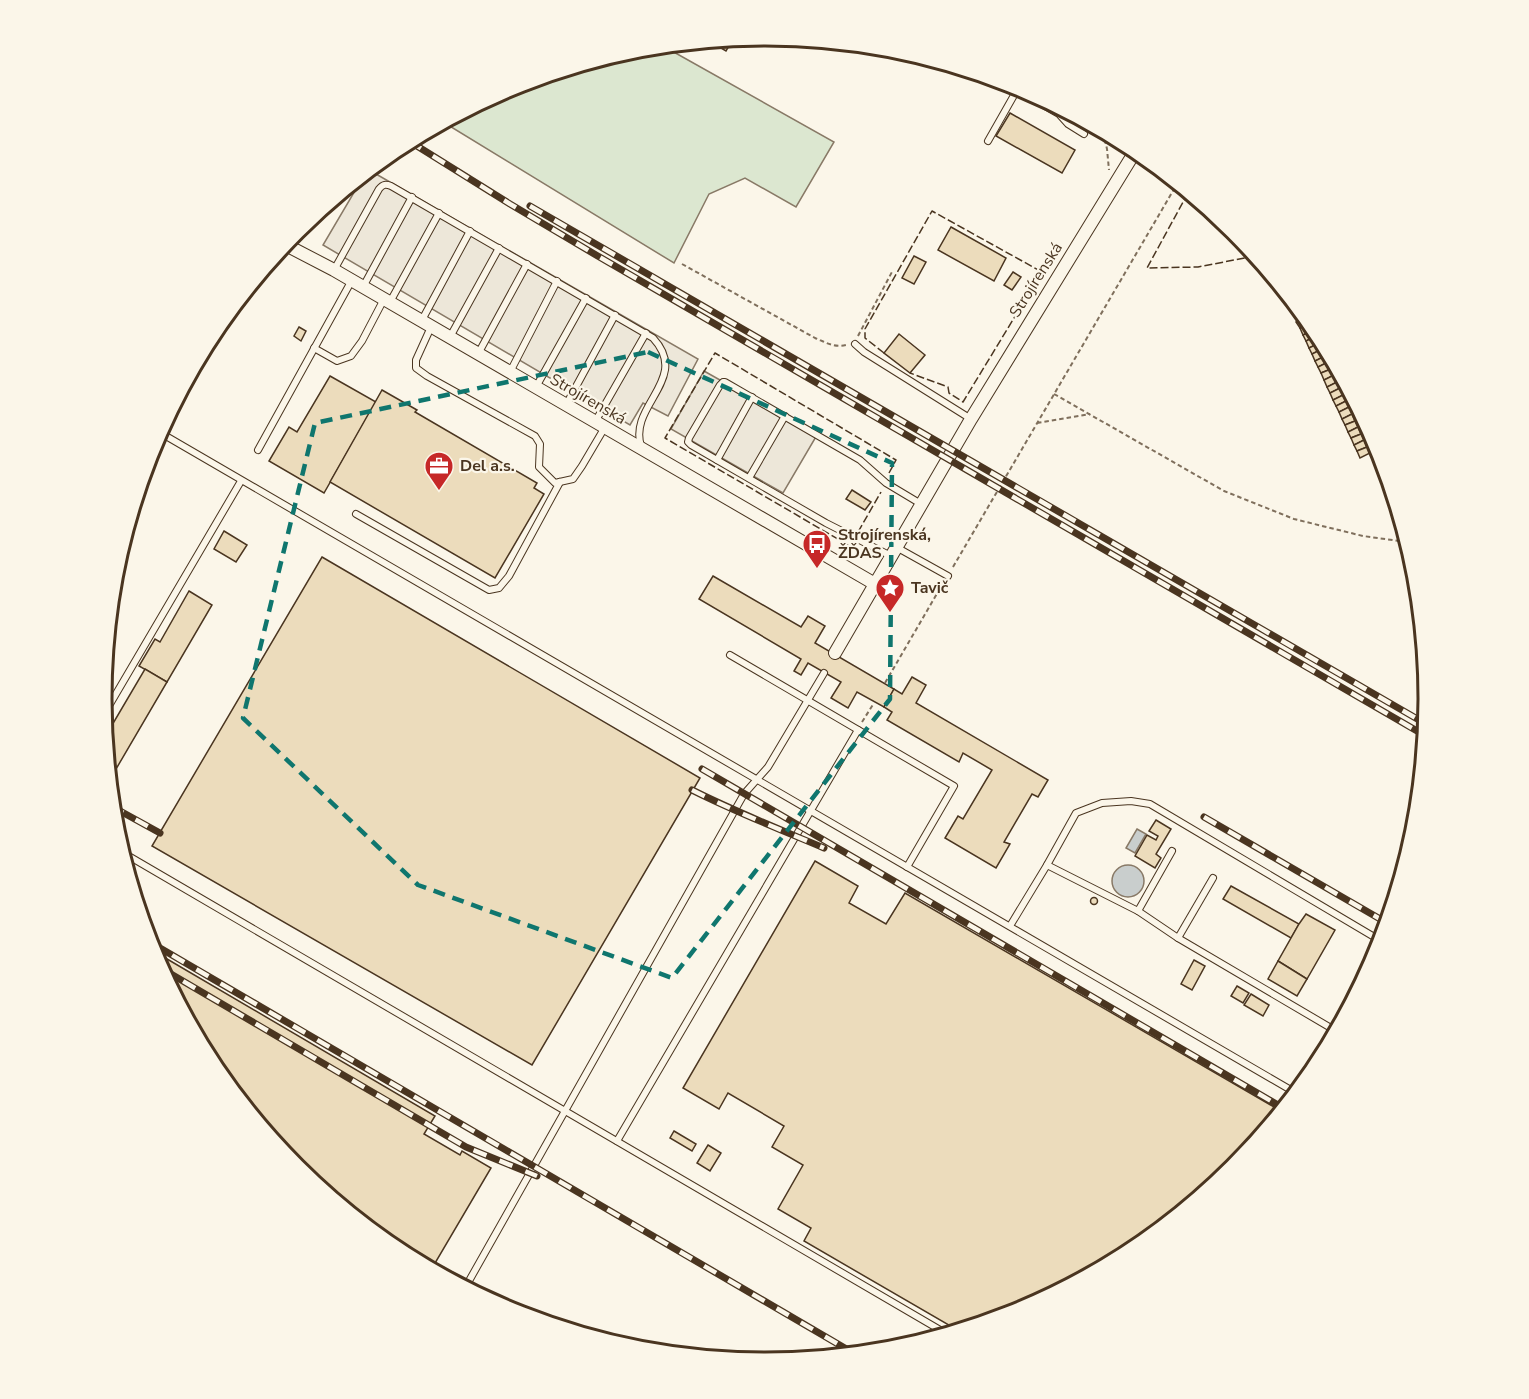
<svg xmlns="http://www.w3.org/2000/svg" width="1529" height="1399" viewBox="0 0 1529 1399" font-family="'Nunito Sans',sans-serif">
<rect width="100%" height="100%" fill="#fbf6e9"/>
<polygon fill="#dce7d0" stroke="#887966" stroke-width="1.5" points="663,46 834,142 796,207 745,178 709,194 674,263 443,122 511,86 635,49"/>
<g fill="#ede7d9" stroke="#887966" stroke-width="1.5">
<polygon points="369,170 698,359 668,416 643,403 630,425 323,245 366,172"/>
<polygon points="704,371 817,435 783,493 671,429"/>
</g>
<g fill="#c9cecd" stroke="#887966" stroke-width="1.5">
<polygon points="1137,829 1146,834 1135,853 1126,848"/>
<circle cx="1128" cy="881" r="16"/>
</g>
<g fill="#ecdcbc" stroke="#4a3520" stroke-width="1.5">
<polygon points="733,39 726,51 709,41"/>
<polygon points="1010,113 1075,150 1062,173 996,136"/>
<polygon points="951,227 1006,258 994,281 938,250"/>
<polygon points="914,256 926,262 914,284 902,278"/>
<polygon points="1013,272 1021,277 1012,290 1004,285"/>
<polygon points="1305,317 1310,323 1300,328 1296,322"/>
<polygon points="1310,323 1313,330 1303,335 1300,328"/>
<polygon points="299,327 306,331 301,341 294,336"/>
<polygon points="1313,330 1316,336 1306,341 1303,335"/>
<polygon points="899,334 925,355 910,373 884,353"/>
<polygon points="1316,336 1319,343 1309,348 1306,341"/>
<polygon points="1319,343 1322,349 1312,354 1309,348"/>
<polygon points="1322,349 1325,356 1315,361 1312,354"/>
<polygon points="1325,356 1328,362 1318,367 1315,361"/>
<polygon points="1328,362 1331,369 1321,373 1318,367"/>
<polygon points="1331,369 1334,375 1324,380 1321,373"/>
<polygon points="1334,375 1337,382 1327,387 1324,380"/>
<polygon points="330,376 376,402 324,493 269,461 289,427 297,432"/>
<polygon points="1337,382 1340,388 1330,393 1327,387"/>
<polygon points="1340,388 1343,395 1333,400 1330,393"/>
<polygon points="382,390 417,410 415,412 537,483 534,488 544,494 495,578 330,482"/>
<polygon points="1343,395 1346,401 1336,406 1333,400"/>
<polygon points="1346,401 1349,407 1339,412 1336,406"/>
<polygon points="1349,407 1352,414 1342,419 1339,412"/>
<polygon points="1352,414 1355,421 1345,425 1342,419"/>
<polygon points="1355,421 1358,427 1348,432 1345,425"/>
<polygon points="1358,427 1361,434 1351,438 1348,432"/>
<polygon points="1361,434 1364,440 1354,445 1351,438"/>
<polygon points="1364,440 1367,447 1357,451 1354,445"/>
<polygon points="1367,447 1370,453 1360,458 1357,451"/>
<polygon points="852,490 871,502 865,510 846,499"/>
<polygon points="224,531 247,545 236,562 214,549"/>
<polygon points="322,557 700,778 532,1065 152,846"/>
<polygon points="713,576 801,627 808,616 825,626 815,643 894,689 884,707 857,692 848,708 831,698 841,682 808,663 801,675 794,671 801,659 699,599"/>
<polygon points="189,591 212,605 167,682 139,666 155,639 160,642"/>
<polygon points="145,669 167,682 109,781 105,737"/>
<polygon points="912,677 926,685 916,703 1048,780 1038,797 1032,794 1004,842 1010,844 996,868 945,838 958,816 963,819 992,770 963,753 959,762 887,720 892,712 884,707 894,689 902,694"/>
<polygon points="1156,820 1171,829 1156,854 1161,858 1155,868 1135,856 1147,835 1156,840 1158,836 1149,831"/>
<polygon points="815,861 858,886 849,903 886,924 905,893 1281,1111 1233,1169 1133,1251 1018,1313 959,1331 804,1241 811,1228 778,1209 803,1165 772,1147 784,1126 728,1093 719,1109 683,1088"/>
<polygon points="1231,886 1299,924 1291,938 1223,899"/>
<circle cx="1094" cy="901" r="3.5"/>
<polygon points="1306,914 1335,930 1307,979 1278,961 1299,924"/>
<polygon points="150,949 435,1116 424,1134 460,1155 462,1151 491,1168 431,1270 396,1251 295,1168 213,1068"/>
<polygon points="1194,960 1205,966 1192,990 1181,984"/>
<polygon points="1278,961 1307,979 1297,996 1268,979"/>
<polygon points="1237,986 1249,993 1243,1003 1231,996"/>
<polygon points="1251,994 1269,1005 1263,1016 1244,1005"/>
<polygon points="674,1131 696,1144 692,1151 670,1138"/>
<polygon points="708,1145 721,1153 710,1171 697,1163"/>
</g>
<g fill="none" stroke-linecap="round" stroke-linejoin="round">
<g stroke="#4a3520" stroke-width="8">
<g id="service">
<polyline points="988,141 1017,90 1059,114 1068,124 1084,134"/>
<path d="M334 270 379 189C383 184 386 184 391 186L653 338C691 379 628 405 641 446"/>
<polyline points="363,287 412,197"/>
<polyline points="390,302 439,213"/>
<polyline points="422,320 470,231"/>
<polyline points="431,327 416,360 416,368 427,376 535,436 540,444 539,467 555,483 573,479 582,466 605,427"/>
<polyline points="450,337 499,248"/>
<polyline points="855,344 864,352 971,419"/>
<polyline points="314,348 337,361 351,356 362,341 384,299"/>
<polyline points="478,354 527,264"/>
<polyline points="510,372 557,281"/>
<polyline points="536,387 586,298"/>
<polyline points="566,405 615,315"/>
<polyline points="1356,405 1378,455"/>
<polyline points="595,422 646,333"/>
<polyline points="159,432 1296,1093"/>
<polyline points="258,450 352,280"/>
<polyline points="717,460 752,397"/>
<polyline points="749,478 785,416"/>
<polyline points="356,514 489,590 499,588 509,576 560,482"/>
<polyline points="896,547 948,576"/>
<polyline points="891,556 826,523 691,445 688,442 689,438 720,385 723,382 725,382 860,460 886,483 921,504"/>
<polyline points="730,655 954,786 907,867"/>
<polyline points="103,716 241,481"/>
<polyline points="120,851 947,1334"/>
<polyline points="1047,865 1138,911 1178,938 1336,1031"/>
<polyline points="1138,911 1172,851"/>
<polyline points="1010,926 1047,865 1076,813 1102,803 1131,801 1150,804 1381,941"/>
<polyline points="1178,938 1213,878"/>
<polyline points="617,1141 858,730"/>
<polyline points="465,1288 744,794 768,767 824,673"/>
</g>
</g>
<g stroke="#4a3520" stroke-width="14">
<g id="minor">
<polyline points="284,244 334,270 875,584"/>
<polyline points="835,653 971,419 1136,150"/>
</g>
</g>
<g stroke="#7f6f5c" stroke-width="2" stroke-dasharray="4.5 3" stroke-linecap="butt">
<polyline points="1103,132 1107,149 1109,170"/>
<polyline points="1174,181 1174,190"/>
<path d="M682 264 815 338C825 342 834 348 846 345"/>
<polyline points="858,336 893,270"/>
<polyline points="1054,394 1224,491 1294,519 1363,536 1407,542"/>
<polyline points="1037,423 1090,414"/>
<polyline points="953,567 1177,184"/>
<polyline points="885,683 942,585"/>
<polyline points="862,722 874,703"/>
</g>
<use href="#service" stroke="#fbf6e9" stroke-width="6"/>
<use href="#minor" stroke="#fbf6e9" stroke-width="12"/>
<g stroke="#4a3520" stroke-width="7">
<g id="rail">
<polyline points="409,141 510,204 596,255 1424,735"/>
<polyline points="530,206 1426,724"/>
<polyline points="702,769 1283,1108"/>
<path d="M692 790C736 812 779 829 824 848"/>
<polyline points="111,806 160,833"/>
<polyline points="1204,817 1387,923"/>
<polyline points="148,941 855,1354"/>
<polyline points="159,967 466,1147 537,1176"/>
</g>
</g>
<use href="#rail" stroke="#fbf6e9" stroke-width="4.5" stroke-dasharray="14" stroke-linecap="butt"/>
<g stroke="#4a3520" stroke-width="1.5" stroke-dasharray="8 3" stroke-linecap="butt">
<polyline points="1188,193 1147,268 1198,267 1255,256"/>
<polyline points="884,353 865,338 865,329 932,211 1042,272 963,402 949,393 948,387 910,373"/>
<polyline points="858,532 881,492"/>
<polyline points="848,545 665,438 715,353 896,460 889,473"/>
</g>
</g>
<path fill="none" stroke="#0f766e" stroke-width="4.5" stroke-dasharray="12 8" stroke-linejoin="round" d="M648 352 892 463 890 699 672 978 418 885 243 718 315 423Z"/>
<defs>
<g id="office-pin" transform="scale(1.5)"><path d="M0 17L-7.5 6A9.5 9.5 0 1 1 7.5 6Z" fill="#c62828" stroke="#fbf6e9"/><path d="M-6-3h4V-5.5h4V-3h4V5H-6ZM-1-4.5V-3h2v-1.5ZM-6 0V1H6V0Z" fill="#fff"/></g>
<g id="bus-pin" transform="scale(1.5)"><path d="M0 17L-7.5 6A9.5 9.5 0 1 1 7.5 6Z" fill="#c62828" stroke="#fbf6e9"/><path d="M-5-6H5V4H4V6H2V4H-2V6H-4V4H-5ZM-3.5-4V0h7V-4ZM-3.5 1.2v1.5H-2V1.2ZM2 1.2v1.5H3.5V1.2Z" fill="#fff"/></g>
<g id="sight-pin" transform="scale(1.5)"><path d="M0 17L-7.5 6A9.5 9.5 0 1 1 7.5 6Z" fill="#c62828" stroke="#fbf6e9"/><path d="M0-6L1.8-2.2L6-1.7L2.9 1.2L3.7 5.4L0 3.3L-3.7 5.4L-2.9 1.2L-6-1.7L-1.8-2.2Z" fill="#fff"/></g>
</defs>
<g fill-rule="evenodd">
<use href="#office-pin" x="439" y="466"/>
<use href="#bus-pin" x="817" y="544"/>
<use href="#sight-pin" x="890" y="588"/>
</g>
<g text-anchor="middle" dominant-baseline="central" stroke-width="4.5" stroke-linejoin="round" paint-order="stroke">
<g font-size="16" fill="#4a3520" stroke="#fbf6e9">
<text transform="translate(1036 280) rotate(-58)">Strojírenská</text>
<text transform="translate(588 399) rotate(30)">Strojírenská</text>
</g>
<g font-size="16" font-weight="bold" fill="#4a3520" stroke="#fbf6e9" text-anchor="start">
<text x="460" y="466">Del a.s.</text>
<text x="838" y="535">Strojírenská,<tspan x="838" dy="18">ŽĎAS</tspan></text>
<text x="911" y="588">Tavič</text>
</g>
</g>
<path d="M0 0H1529V1399H0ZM112 699a653 653 0 1 1 1306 0a653 653 0 1 1-1306 0Z" fill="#fbf6e9" fill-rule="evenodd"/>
<path fill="none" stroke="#4a3520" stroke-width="3" d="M112 699a653 653 0 1 1 1306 0a653 653 0 1 1-1306 0Z"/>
</svg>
